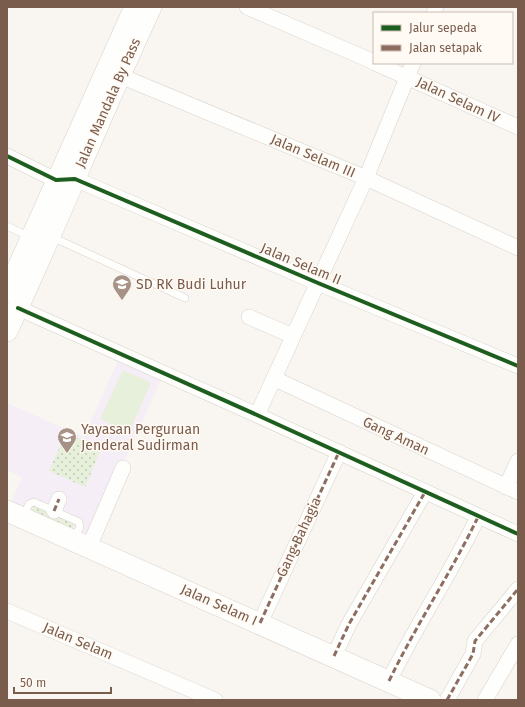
<svg xmlns="http://www.w3.org/2000/svg" width="525" height="707" viewBox="0 0 525 707" font-family="'Fira Sans',sans-serif">
<defs>
<pattern id="park-dots" width="8" height="8" patternUnits="userSpaceOnUse"><rect width="8" height="8" fill="#e7f0db"/><path d="M2 2h.1M6 6h.1" fill="none" stroke="#c0c6b4" stroke-width="1.8" stroke-linecap="round"/></pattern>
</defs>
<rect width="100%" height="100%" fill="#f9f5f0"/>
<polygon fill="#f6eef6" points="119,358 162,377 89,540 10,505 22,477 7,470 7,403 84,437"/>
<g fill="url(#park-dots)">
<polygon points="66,433 101,449 85,487 49,471"/>
<polygon points="34,504 75,523 71,532 30,514"/>
</g>
<polygon fill="#e7f0db" points="123,370 151,383 129,432 100,419"/>
<g fill="none" stroke-linecap="round" stroke-linejoin="round">
<g stroke="#d7d1cb" stroke-width="8">
<g id="lane">
<polyline points="7,226 30,237"/>
<polyline points="52,237 185,298"/>
<polyline points="23,516 29,504 34,502 79,522 80,527 73,540"/>
</g>
</g>
<g stroke="#d7d1cb" stroke-width="16">
<g id="street">
<polyline points="247,7 374,62"/>
<polyline points="434,13 436,7"/>
<polyline points="375,63 518,127"/>
<polyline points="111,72 366,178 518,248"/>
<polyline points="7,156 56,180 75,179 318,283 518,366"/>
<polyline points="18,308 257,415 518,534"/>
<polyline points="249,317 293,336"/>
<polyline points="275,379 518,492"/>
<polyline points="257,415 366,178 413,63"/>
<polyline points="506,487 518,461"/>
<polyline points="54,511 59,499"/>
<polyline points="89,547 123,468"/>
<polyline points="7,611 215,700"/>
<polyline points="260,623 339,452"/>
<polyline points="334,656 349,624 425,492"/>
<path d="M389 681C416 625 451 573 478 517"/>
<polyline points="447,700 473,654 475,641 518,589"/>
<polyline points="485,700 518,644"/>
</g>
</g>
<g stroke="#d9d2cb" stroke-width="22">
<g id="secondary">
<polyline points="7,292 135,7"/>
<path d="M7 331C57 224 101 114 151 7"/>
<polyline points="7,511 430,700"/>
</g>
</g>
<use href="#lane" stroke="#fefefd" stroke-width="7"/>
<use href="#street" stroke="#fefefd" stroke-width="15"/>
<use href="#secondary" stroke="#fefefd" stroke-width="21"/>
<g stroke="#8d6e63" stroke-width="3" stroke-dasharray="6 3" stroke-linecap="butt">
<polyline points="54,511 59,499"/>
<polyline points="260,623 339,452"/>
<polyline points="334,656 349,624 425,492"/>
<path d="M389 681C416 625 451 573 478 517"/>
<polyline points="447,700 473,654 475,641 518,589"/>
</g>
<g stroke="#fffaf3" stroke-width="6">
<g id="cycleway">
<polyline points="7,156 56,180 75,179 318,283 518,366"/>
<polyline points="18,308 257,415 518,534"/>
</g>
</g>
<use href="#cycleway" stroke="#1b5e20" stroke-width="4"/>
</g>
<defs>
<g id="school-pin" transform="scale(1)"><path d="M0 17L-7.5 6A9.5 9.5 0 1 1 7.5 6Z" fill="#a69286" stroke="#fffaf3"/><path d="M0-5L7-2L0 1L-7-2ZM-4 1L0 2.5L4 1V4Q0 6-4 4Z" fill="#fff"/></g>
</defs>
<g fill-rule="evenodd">
<use href="#school-pin" x="122" y="284"/>
<use href="#school-pin" x="67" y="437"/>
</g>
<g text-anchor="middle" dominant-baseline="central" stroke-width="3" stroke-linejoin="round" paint-order="stroke">
<g font-size="14" fill="#7a5c4d" stroke="#fffaf3">
<text transform="translate(458 100) rotate(25)">Jalan Selam IV</text>
<text transform="translate(108 103) rotate(-66)">Jalan Mandala By Pass</text>
<text transform="translate(313 156) rotate(23)">Jalan Selam III</text>
<text transform="translate(301 264) rotate(23)">Jalan Selam II</text>
<text transform="translate(396 436) rotate(25)">Gang Aman</text>
<text transform="translate(299 537) rotate(-65)">Gang Bahagia</text>
<text transform="translate(219 605) rotate(24)">Jalan Selam I</text>
<text transform="translate(78 641) rotate(23)">Jalan Selam</text>
</g>
<g font-size="14" fill="#7a5c4d" stroke="#fffaf3" text-anchor="start">
<text x="136" y="284">SD RK Budi Luhur</text>
<text x="81" y="429">Yayasan Perguruan<tspan x="81" dy="16">Jenderal Sudirman</tspan></text>
</g>
</g>
<rect width="525" height="707" fill="none" stroke="#7a5c4d" stroke-width="16"/>
<rect x="373" y="12" width="140" height="52" fill="#fffaf3" stroke="#cabbb1"/>
<rect x="381" y="25" width="20" height="6" fill="#1b5e20" stroke="#cabbb1"/>
<text x="409" y="32" font-size="12" fill="#7a5c4d">Jalur sepeda</text>
<rect x="381" y="45" width="20" height="6" fill="#8d6e63" stroke="#cabbb1"/>
<text x="409" y="52" font-size="12" fill="#7a5c4d">Jalan setapak</text>
<path d="M14 687v6h97v-6" fill="none" stroke="#7a5c4d" stroke-width="2"/>
<text x="20" y="687" font-size="12" fill="#7a5c4d" stroke="#fffaf3" stroke-width="3" paint-order="stroke">50 m</text>
</svg>
